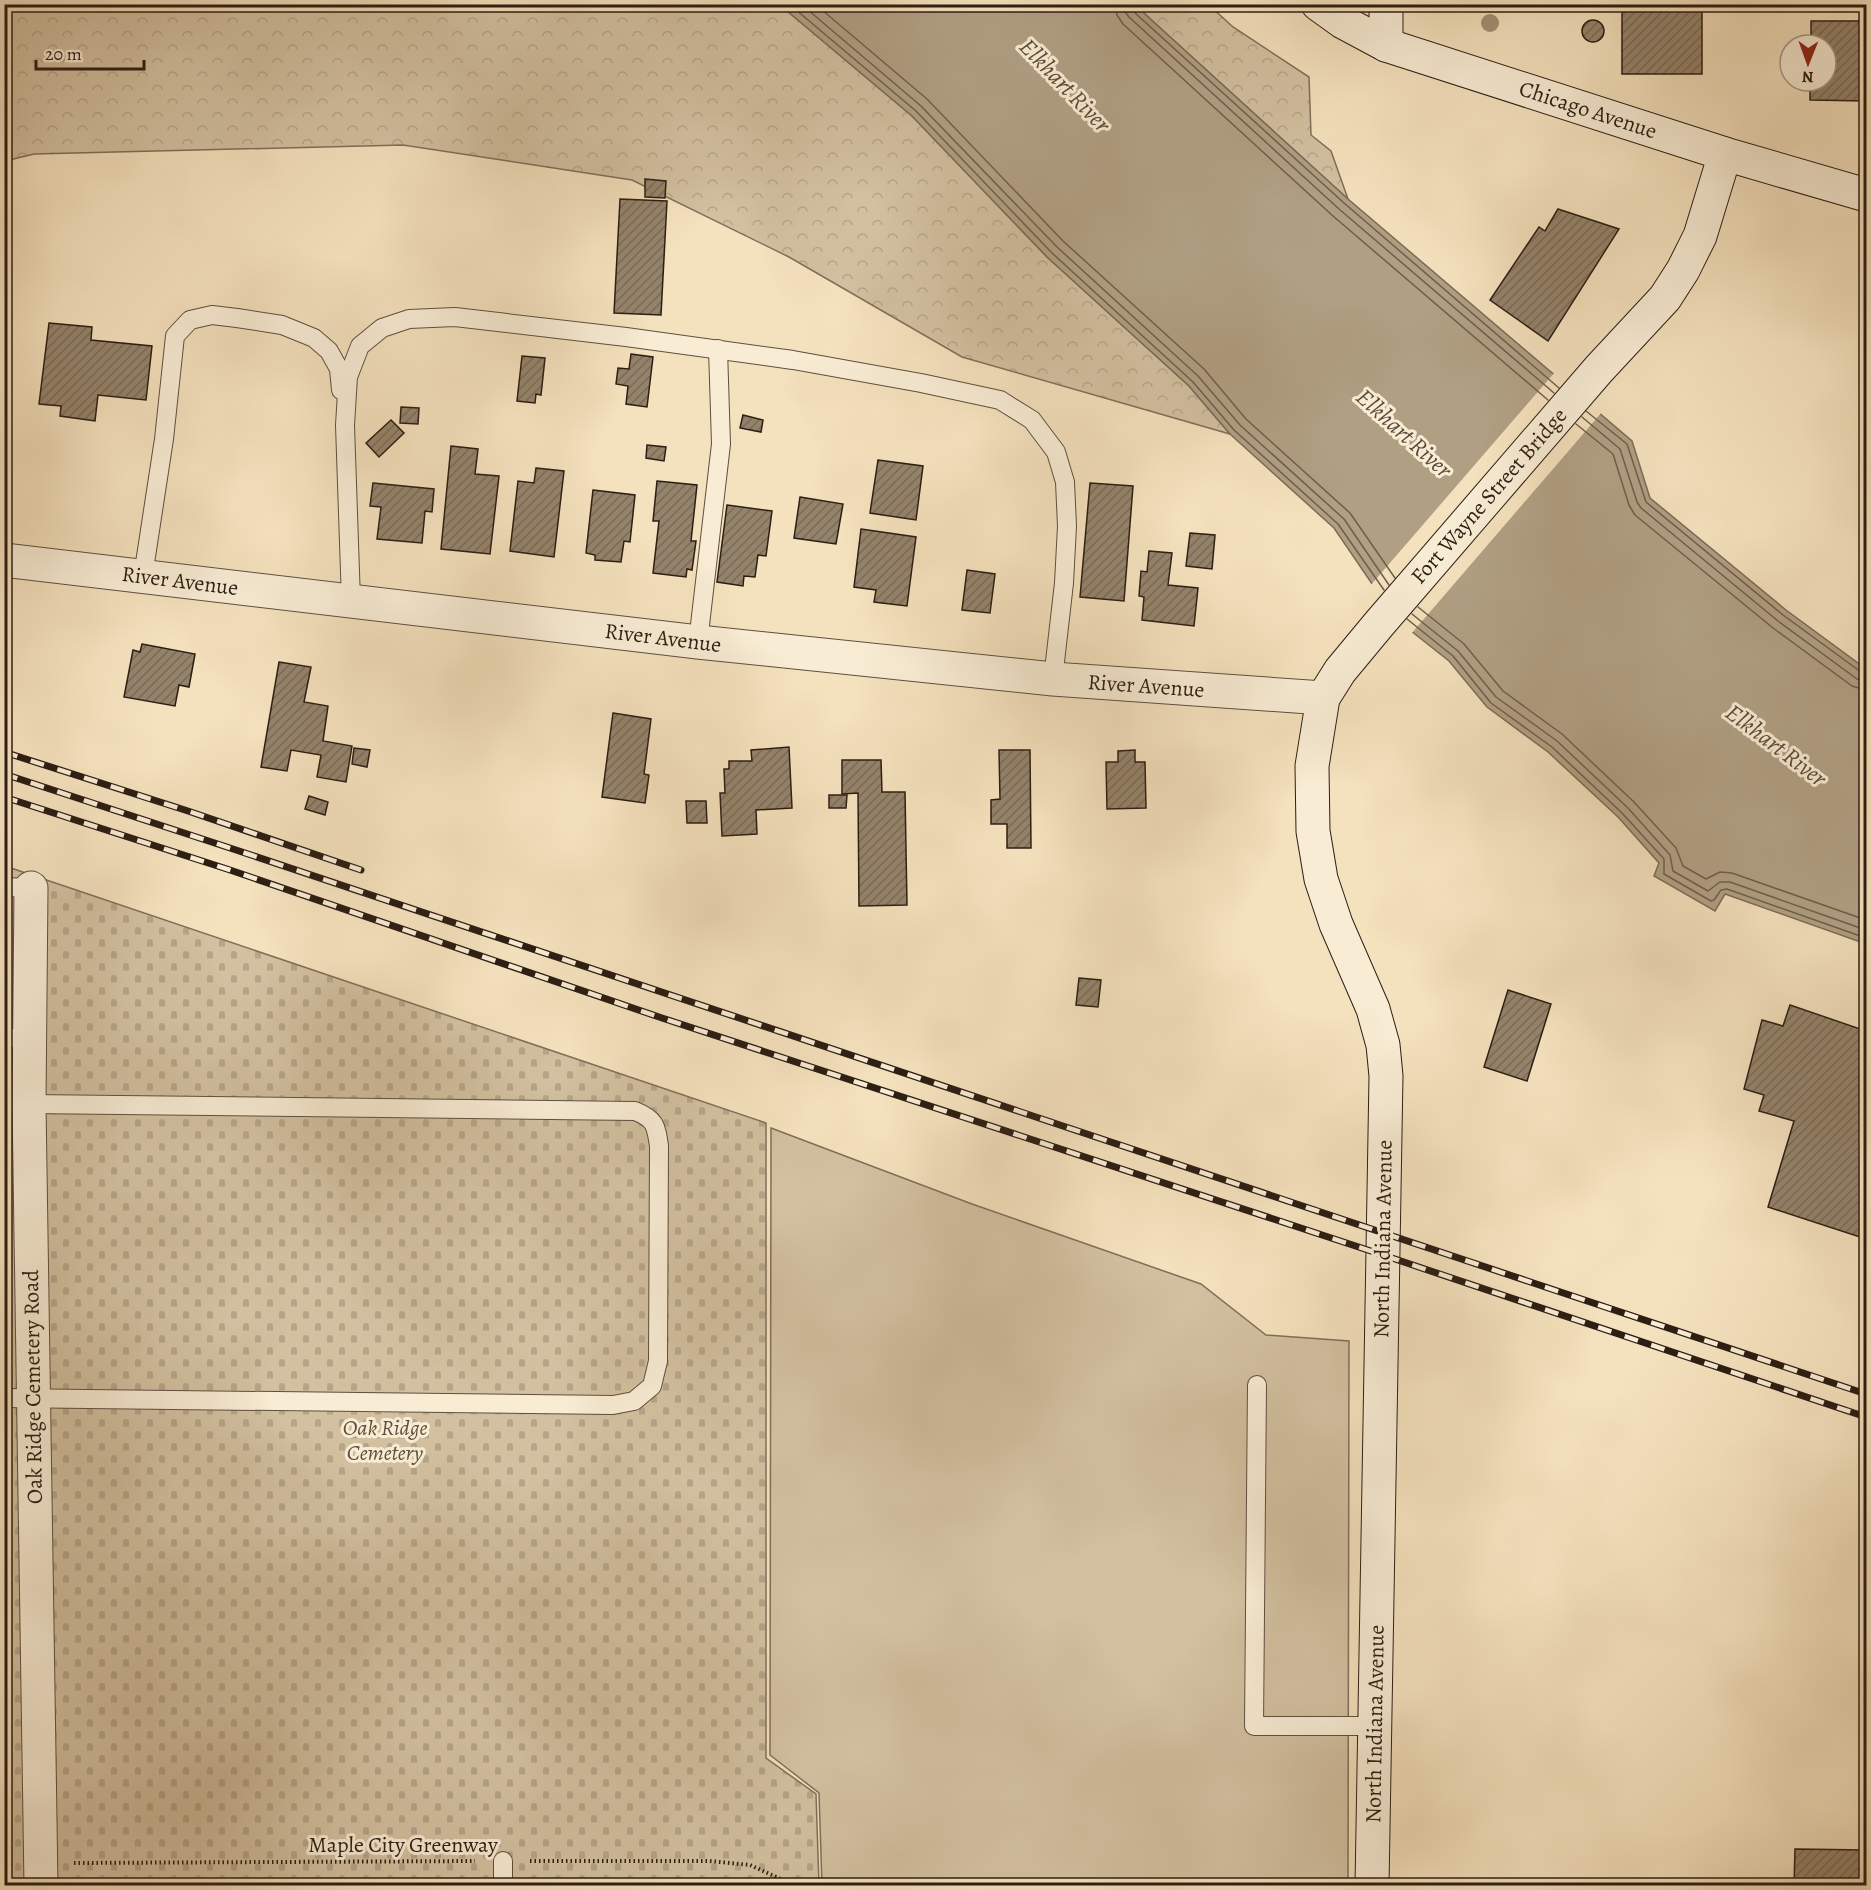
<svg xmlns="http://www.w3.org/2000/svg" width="1871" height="1890" viewBox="0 0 1871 1890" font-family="Alegreya,serif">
<defs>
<pattern id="forest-crowns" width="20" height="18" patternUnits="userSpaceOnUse" patternTransform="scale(1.5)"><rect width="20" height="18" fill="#d2c0a0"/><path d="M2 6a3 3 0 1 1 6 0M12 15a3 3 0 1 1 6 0" fill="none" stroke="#b4a589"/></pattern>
<pattern id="cemetery-stones" width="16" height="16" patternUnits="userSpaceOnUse" patternTransform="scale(1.5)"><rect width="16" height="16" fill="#d2c0a0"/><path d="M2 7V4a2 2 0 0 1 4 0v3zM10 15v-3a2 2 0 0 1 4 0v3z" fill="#b4a589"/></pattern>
<pattern id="building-hatch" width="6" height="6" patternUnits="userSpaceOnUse" patternTransform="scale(1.5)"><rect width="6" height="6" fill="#94836b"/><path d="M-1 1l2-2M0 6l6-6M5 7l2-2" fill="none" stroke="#796b57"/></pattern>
</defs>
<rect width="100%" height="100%" fill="#f4e1bd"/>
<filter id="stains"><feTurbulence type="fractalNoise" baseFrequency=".00333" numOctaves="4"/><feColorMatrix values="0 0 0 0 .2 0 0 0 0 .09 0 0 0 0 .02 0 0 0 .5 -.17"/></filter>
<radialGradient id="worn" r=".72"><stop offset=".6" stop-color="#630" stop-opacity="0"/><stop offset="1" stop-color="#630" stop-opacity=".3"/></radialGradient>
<polygon fill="#d2c0a0" stroke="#7f6f5a" stroke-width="1.5" points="771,1128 972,1204 1201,1284 1266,1335 1349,1341 1348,1885 822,1885 819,1793 770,1755"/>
<g fill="url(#forest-crowns)" stroke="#7f6f5a" stroke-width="1.5">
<polygon points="4,5 780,5 912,116 1047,257 1189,386 1230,434 962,357 789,257 632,180 403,145 34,154 5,161"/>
<polygon points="1135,5 1209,5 1233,27 1309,77 1311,135 1331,151 1348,199"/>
</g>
<polygon fill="url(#cemetery-stones)" stroke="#7f6f5a" stroke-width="1.5" points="5,866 766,1123 766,1758 816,1794 819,1885 5,1886"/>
<polygon fill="#b09f83" stroke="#7b6b56" stroke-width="1.5" points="780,5 1135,5 1348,199 1632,441 1650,498 1786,610 1866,669 1866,944 1725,894 1715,911 1654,876 1659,863 1618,817 1548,752 1487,707 1449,661 1396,619 1334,528 1230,434 1189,386 1047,257 912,116"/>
<polygon fill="#f4e1bd" points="1555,372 1602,412 1411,634 1394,621 1370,586"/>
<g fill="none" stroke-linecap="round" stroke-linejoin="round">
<g stroke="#6e5e4b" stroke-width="1.5">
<polyline points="789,4 916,111 1052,253 1193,382 1234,430 1338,524 1384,590"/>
<polyline points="801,4 921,106 1057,247 1198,376 1240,425 1344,519 1389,585"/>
<polyline points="815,4 927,99 1063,241 1204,369 1246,419 1350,513 1395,578"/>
<polyline points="1115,4 1117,15 1123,24 1333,216 1548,400"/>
<polyline points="1124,4 1125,12 1129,17 1339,209 1554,393"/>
<polyline points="1132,4 1134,12 1344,203 1559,388"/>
<polyline points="1586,411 1627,444 1646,502 1783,615 1861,672 1866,674"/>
<polyline points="1582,417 1620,449 1637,502 1641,508 1778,621 1857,679 1866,681"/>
<polyline points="1576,424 1613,454 1629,505 1635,515 1773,628 1852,686 1866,690"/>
<polyline points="1418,607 1464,644 1503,691 1562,734 1634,802 1676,848 1683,866 1706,879 1720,872 1732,873 1866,920"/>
<polyline points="1412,614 1458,651 1496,697 1557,741 1628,808 1670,855 1673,871 1708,891 1720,882 1730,882 1866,930"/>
<polyline points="1407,619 1453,656 1491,703 1552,747 1622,813 1664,859 1664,874 1711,901 1714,900 1721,890 1727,889 1866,938"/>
</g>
</g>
<g fill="url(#building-hatch)" stroke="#2c1e13" stroke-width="1.5">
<polygon points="1702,5 1702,74 1622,74 1622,6"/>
<circle cx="1593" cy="31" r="11"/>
<polygon points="1811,21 1866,21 1866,101 1810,100 1810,81 1826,81 1826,45 1811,45"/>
<polygon points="645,179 666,181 665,198 645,197"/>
<polygon points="620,199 667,201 661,315 614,313"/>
<polygon points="1558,209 1619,229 1548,341 1490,300 1539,227 1545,231"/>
<polygon points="49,323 92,327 91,340 152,346 146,400 98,395 95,421 60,416 61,406 39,404"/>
<polygon points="631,354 653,357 647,407 626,404 628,386 616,384 618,368 629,369"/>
<polygon points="522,356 545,358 541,395 536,394 535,403 517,401"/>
<polygon points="401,407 419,408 418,424 400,423"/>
<polygon points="743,415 763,420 761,432 740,428"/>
<polygon points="391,420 404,433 379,457 366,443"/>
<polygon points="647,445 666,447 664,461 646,458"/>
<polygon points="451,446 478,449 475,474 499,476 490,554 441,549"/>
<polygon points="878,460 923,466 916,520 870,513"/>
<polygon points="536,468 564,471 554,557 510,551 518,481 534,483"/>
<polygon points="657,481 697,485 691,541 696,541 692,570 687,569 686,577 653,573 659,521 653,521"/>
<polygon points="373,483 434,489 432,512 425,511 422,543 377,539 381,507 370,506"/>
<polygon points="1090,483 1133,486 1124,601 1080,597"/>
<polygon points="593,490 635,495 630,542 624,541 621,562 595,560 595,555 586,553"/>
<polygon points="800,497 843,504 836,544 794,538"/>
<polygon points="727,505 772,511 766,556 758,555 755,577 744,576 743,586 717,582"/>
<polygon points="861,529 916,537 907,606 874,602 876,590 854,587"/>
<polygon points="1190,533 1215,535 1212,569 1186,566"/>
<polygon points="1149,551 1172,553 1168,585 1198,588 1194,626 1142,620 1144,597 1139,596 1141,571 1147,572"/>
<polygon points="967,570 995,574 990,613 962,610"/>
<polygon points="142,644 195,654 189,687 179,685 175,706 124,697 133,650 140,652"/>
<polygon points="279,662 311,667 304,702 328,706 323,741 352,746 346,782 317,777 321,755 291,750 287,771 261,767"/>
<polygon points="613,713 651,719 644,774 649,775 645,803 602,797"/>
<polygon points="789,747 792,808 756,810 757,834 722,836 720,793 725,793 724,769 729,769 729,761 752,761 751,750"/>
<polygon points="354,748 370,750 367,767 352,764"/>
<polygon points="999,750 1030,750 1031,848 1007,848 1007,824 991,824 991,800 1000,799"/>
<polygon points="1135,750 1135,762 1145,762 1146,808 1107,809 1106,762 1118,762 1118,751"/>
<polygon points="842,760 881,760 882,792 905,792 907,905 859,906 858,793 842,794"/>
<polygon points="829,795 847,795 846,808 829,808"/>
<polygon points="309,796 328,802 325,815 305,809"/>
<polygon points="686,801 706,801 707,823 687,823"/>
<polygon points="1079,978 1101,980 1098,1007 1076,1005"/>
<polygon points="1508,990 1551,1004 1527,1081 1484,1067"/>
<polygon points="1790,1005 1866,1031 1866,1239 1768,1207 1794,1121 1759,1111 1764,1095 1744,1089 1762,1020 1783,1026"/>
<polygon points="1795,1849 1866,1850 1866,1886 1794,1886"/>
</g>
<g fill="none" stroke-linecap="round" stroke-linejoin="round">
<g stroke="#5e4f3e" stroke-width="20">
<g id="lane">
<polyline points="143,576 164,439 175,336 190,320 212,315 237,318 282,325 314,338 329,351 339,369 341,390"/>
<polyline points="351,601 345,425 348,377 360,346 382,328 409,319 455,317 626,337 793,360 921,383 1000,400 1032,420 1056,452 1065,482 1067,526 1064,583 1053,679"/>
<polyline points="698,642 721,444 718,349"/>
<polyline points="4,887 31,888"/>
<polyline points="4,1038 30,1038"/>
<polyline points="1257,1385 1254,1726 1375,1726"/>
<path d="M4 1398 613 1405 634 1401 652 1386 658 1361 659 1146C656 1125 655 1119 635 1111L29 1104"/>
<polyline points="503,1886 503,1861"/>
</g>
</g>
<g stroke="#5e4f3e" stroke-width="35">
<g id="street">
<polyline points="4,560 698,642 1053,679 1323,698"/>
<polyline points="31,888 29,1104 41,1886"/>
</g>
</g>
<g stroke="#2c1e13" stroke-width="35">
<g id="secondary">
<polyline points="1318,4 1343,22 1386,45 1725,154 1866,195"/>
<polyline points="1386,45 1386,4"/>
<polyline points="1372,1886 1386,1076 1383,1045 1373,1009 1336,924 1321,879 1313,831 1312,766 1323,698 1340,671 1379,624 1599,369 1665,298 1683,270 1700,236 1725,154"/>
</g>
</g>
<g stroke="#2c1e13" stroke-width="4" stroke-dasharray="1.5 3" stroke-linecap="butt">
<polyline points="530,1861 710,1861 750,1865 796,1886"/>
<polyline points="74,1863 475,1861"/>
</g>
<use href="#lane" stroke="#f8ecd4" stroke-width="18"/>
<use href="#street" stroke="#f8ecd4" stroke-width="33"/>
<use href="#secondary" stroke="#f8ecd4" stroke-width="33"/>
<g stroke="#2c1e13" stroke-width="7">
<g id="rail">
<polyline points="4,752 188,811 361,870"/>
<polyline points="4,774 233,849 1866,1394"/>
<polyline points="4,797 230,870 662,1018 1383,1255 1866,1417"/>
</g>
</g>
<use href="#rail" stroke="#f8ecd4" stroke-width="4.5" stroke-dasharray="14" stroke-linecap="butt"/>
</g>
<circle fill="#a29177" cx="1490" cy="23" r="9"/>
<g text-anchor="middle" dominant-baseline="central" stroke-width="6" stroke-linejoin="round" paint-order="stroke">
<g font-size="22" fill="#2c1e13" stroke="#f8ecd4">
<text transform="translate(1588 110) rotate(18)">Chicago Avenue</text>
<text transform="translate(1489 496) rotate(-49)">Fort Wayne Street Bridge</text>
<text transform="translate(180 581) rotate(7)">River Avenue</text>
<text transform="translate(663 638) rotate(7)">River Avenue</text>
<text transform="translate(1146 686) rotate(4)">River Avenue</text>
<text transform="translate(1383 1239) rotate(-89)">North Indiana Avenue</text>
<text transform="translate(33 1387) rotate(-91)">Oak Ridge Cemetery Road</text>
<text transform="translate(1375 1724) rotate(-89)">North Indiana Avenue</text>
<text x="403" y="1845">Maple City Greenway</text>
</g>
<g font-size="22" font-style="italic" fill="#5e4f3d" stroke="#f8ecd4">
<text x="385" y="1428">Oak Ridge<tspan x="385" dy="25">Cemetery</tspan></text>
</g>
<g font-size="24" font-style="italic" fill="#5a4b3a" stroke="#f8ecd4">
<text transform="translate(1065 85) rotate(46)">Elkhart River</text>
<text transform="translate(1404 433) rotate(42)">Elkhart River</text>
<text transform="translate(1776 745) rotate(37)">Elkhart River</text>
</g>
</g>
<rect width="1871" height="1890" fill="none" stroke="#f4e1bd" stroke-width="24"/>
<rect x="6" y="6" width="1859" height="1878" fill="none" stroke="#2c1e13" stroke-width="3"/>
<rect x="12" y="12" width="1847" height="1866" fill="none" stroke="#2c1e13" stroke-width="1.5"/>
<g transform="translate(1808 63) rotate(181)"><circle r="28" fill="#f8ecd4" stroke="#a69a87" stroke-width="1.5"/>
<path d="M0-4.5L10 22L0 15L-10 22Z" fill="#8f2418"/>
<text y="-9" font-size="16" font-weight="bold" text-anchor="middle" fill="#2c1e13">N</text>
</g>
<path d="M36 60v9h108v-9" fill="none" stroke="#2c1e13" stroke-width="3"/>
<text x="45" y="60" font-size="18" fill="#2c1e13" stroke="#f8ecd4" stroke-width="4.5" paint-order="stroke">20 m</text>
<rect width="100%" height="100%" filter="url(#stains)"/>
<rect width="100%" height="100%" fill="url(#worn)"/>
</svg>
